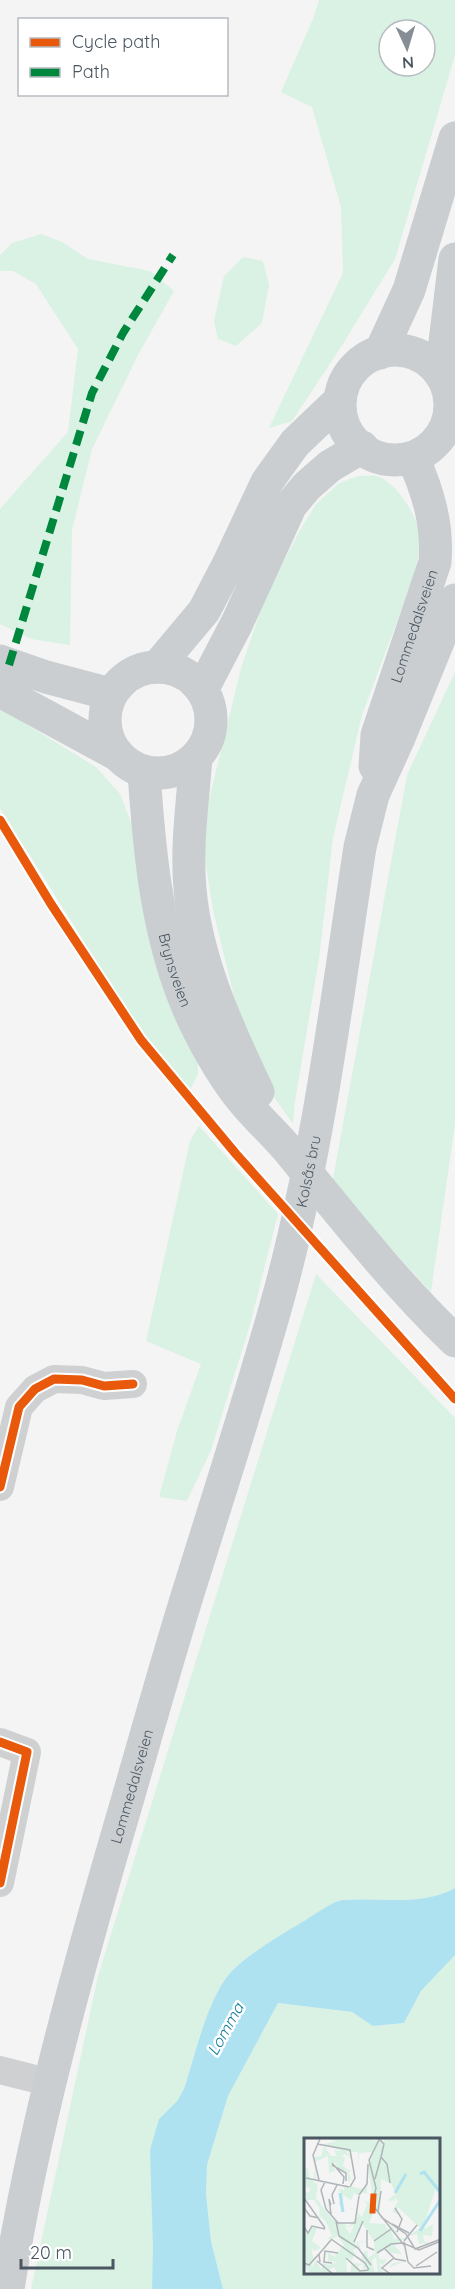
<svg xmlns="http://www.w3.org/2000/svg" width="455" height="2289" viewBox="0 0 455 2289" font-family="Quicksand,sans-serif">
<rect width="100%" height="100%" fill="#f4f4f4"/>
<g fill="#d9f2e3" fill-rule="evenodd">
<path d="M319 0H455V55L395 259 341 347 292 421 269 428 343 273 341 207 312 107 281 92 313 19ZM389 30H425V66H389Z"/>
<polygon points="41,234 62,242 88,259 150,271 174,291 139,353 92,449 72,530 70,645 31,639 0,624 0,509 68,432 78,349 36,284 13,271 0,271 0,255 12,243"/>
<polygon points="243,257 263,261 269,285 262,323 236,346 218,339 214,321 224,276"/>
<path d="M358 476C364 476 371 475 377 476 385 478 394 487 399 493 422 522 423 540 414 576L362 715 333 838 319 959 295 1101 293 1124 269 1090 239 1017 213 910 203 847 209 800 241 668 265 598 299 532 316 504 339 483Z"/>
<polygon points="455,672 455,1124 431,1292 332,1184 407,775"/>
<polygon points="0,708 96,767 120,794 132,825 197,1043 198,1074 189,1092 129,1013 0,808"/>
<polygon points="199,1126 278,1214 250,1325 211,1450 187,1501 159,1497 177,1431 201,1364 146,1341 190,1141"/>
<path d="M316 1274 455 1418V1888C420 1907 381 1897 343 1900 332 1901 310 1918 299 1924 277 1937 254 1951 235 1968 209 1991 195 2056 184 2089L177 2101 159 2119 152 2289H31L98 1976Z"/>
<path d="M455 1955V2289H223L211 2241 206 2194 207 2165 228 2096 278 2003 352 2012 373 2026 404 2023 421 1991ZM305 2139H438V2272H305Z"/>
</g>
<path fill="#aee2f0" d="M455 1888V1955L421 1991 404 2023 373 2026 352 2012 278 2003 228 2096 207 2165 206 2194 211 2241 223 2289H152L153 2248 150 2150 159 2119 177 2101 184 2089C195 2056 209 1991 235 1968 254 1951 277 1937 299 1924 310 1918 332 1901 343 1900 381 1897 420 1907 455 1888Z"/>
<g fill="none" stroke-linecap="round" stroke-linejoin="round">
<g stroke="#ced0d2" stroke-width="28">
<polyline points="0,1487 19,1407 35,1389 54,1379 82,1380 104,1386 133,1384"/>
<polyline points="0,1742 27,1752 0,1883"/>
<polyline points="0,2070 51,2083"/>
</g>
<g stroke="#caced1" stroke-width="33">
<circle cx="395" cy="405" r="55"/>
<polyline points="380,353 409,290 455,138"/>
<polyline points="441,375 455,259"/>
<polyline points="0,661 46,677 110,694"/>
<circle cx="158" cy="720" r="53"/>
<polyline points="157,667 204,611 228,565 267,482 295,443 339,401"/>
<polyline points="202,690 237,623 291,505 307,486 330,466 362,447"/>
<polyline points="0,691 116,754"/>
<path d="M196 757C193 800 186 845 190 889 196 960 228 1029 258 1092"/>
<path id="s1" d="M375 766 377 735 435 562C438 524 428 492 413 458"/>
<path id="s2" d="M144 772C149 848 156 924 183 995 196 1029 221 1075 244 1102 259 1120 276 1135 290 1152 343 1217 395 1283 455 1341"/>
<path id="s3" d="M8 2289C32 2137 73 1987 116 1839 142 1751 166 1662 194 1574 223 1481 253 1389 279 1295 319 1148 337 997 360 847L373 795 398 740 455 600"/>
</g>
<polyline stroke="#00873e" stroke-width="8" stroke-dasharray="15 8" stroke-linecap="butt" points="9,665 92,393 123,333 173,255"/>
<g stroke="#fff" stroke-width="13">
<g id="cycleway">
<polyline points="0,820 51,904 141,1040 236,1154 455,1399"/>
<polyline points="0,1487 19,1407 35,1389 54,1379 82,1380 104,1386 133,1384"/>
<polyline points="0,1742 27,1752 0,1883"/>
</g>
</g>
<use href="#cycleway" stroke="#e8590c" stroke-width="9"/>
</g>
<g text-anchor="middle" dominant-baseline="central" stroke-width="5" stroke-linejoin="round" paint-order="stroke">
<g font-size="15" fill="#4a5661" stroke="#fff">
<text stroke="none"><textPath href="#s1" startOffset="146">Lommedalsveien</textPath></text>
<text stroke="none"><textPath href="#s2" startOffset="201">Brynsveien</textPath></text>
<text stroke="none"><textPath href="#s3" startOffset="1158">Kolsås bru</textPath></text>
<text stroke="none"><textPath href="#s3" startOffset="518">Lommedalsveien</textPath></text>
</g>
<g font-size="16" font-style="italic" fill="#0c7c9b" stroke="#fff">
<text transform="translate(225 2029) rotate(-61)">Lomma</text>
</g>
</g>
<g transform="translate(304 2138)">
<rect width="136" height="136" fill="#f4f4f4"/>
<path d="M18 0H67L71 4V0H78L80 8V0H136V56L131 52 121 83 120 91 129 86 128 98 119 97 120 103 124 105 115 106 113 96 105 98 116 90 95 70 91 72 95 76 88 74 94 63 90 59 91 63 86 62 89 65 83 62 92 56 87 46 77 41 76 81 71 70 65 85 81 86 84 94 87 90 83 86 88 89 97 98 87 92 90 101 103 100 93 104 99 105 100 109 98 105 90 107 98 116 86 115 82 110 74 115 76 122 83 121 79 127 75 124 79 135 89 125 101 123 84 130 80 135 84 136H74L72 119 68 122 71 136 58 135 65 130H58L60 126 54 128 57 136 53 133 50 136H48L51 131 46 136 48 125 59 126 50 115 48 123 42 118 43 136H34L30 129 25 132 30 136H8L2 131 0 98 7 89 13 90 8 103 17 110 10 113 7 108 9 120 15 117 7 126 8 129 12 123 18 132V125L25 127 33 124 24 123V116L15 117 25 115 34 121 31 118 40 107 34 98 28 101H22L28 98 22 84 17 78 16 81 15 69 10 62H0V52L4 55 7 51 0 48V31L4 30 6 40H10L11 25 12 41H7L12 46 14 43 12 60 28 81 47 89 41 88 46 96 50 87 45 88 54 78 51 72 38 66 37 69 39 71V74L35 66 38 57 34 51 40 52V47L59 51 63 43V56L58 54 55 59 54 75 58 79 63 67 60 61 64 65 68 55 64 28 68 14 55 15V29L54 14H42L47 18V20L41 16 37 19H41L39 28 47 33 45 34 47 41 44 44V34L30 28 33 25H28L31 33 25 35 24 18 11 24 9 19 10 14 9 19 17 18 20 8 27 18H33L30 12 38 13 20 6 33 3ZM50 55 55 58 54 74 38 66 39 57 47 62ZM58 85 70 103 71 115 64 120 63 112 59 115 63 121 58 116V121L53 118 49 112 53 110 46 106 54 109 58 113 54 105 59 104 63 103 54 104 52 107 50 100Z" fill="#d9f2e3" fill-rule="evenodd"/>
<path fill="none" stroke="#aee2f0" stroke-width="3" d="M116 36 120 34 137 55M36 55 39 74M91 55 102 36M116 93 137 61"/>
<path fill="none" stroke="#b0b5b9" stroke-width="1.5" d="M76 2 80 6 77 19M13 6 46 12 51 40 46 49M28 25 40 39 39 46M28 27 42 35V43M2 40 45 49M71 41 77 19 83 26 86 45M15 42 9 17 16 1M21 44 17 52 22 71 34 85H51L55 58M55 57 63 46 64 26M0 60 21 90M30 66 28 57 33 47M27 67 25 61 27 76M70 69 100 107M0 70 6 78 15 80M91 70 98 81 93 94M67 71 72 50 65 22 76 0M74 73 77 53M77 79 102 96 111 111 137 101M32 83 35 98 54 110 67 127M88 86 105 95M0 89 4 95 8 88 21 91M63 92V109L70 112M27 101 61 125 65 132M70 103 87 91M100 103 113 87M50 104 59 83M100 104 104 124 110 130 127 128M80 110 91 121 102 123M73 115 87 106 99 105 115 112 137 103M42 120 56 133 64 132M13 123 30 137M16 124 15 116 27 102M0 125 5 127 15 116M28 125 20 124 21 113 34 115M112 128 133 114M88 137 78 130 90 120"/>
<path fill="#e8590c" fill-opacity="0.15" stroke="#e8590c" stroke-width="3" d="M68 57H71L70 74H67Z"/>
<rect width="136" height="136" fill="none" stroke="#4a5661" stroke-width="3"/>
</g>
<rect x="18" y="18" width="210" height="78" fill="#ffffff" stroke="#b7bbc0" stroke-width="1.5"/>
<rect x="30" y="38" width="30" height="9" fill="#e8590c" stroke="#b7bbc0" stroke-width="1.5"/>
<text x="72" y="48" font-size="18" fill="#4a5661">Cycle path</text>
<rect x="30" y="68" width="30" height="9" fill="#00873e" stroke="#b7bbc0" stroke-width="1.5"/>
<text x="72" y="78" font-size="18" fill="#4a5661">Path</text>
<g transform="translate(407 48) rotate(176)"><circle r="28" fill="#ffffff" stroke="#b7bbc0" stroke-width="1.5"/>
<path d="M0-4.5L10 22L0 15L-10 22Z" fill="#868d94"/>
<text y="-9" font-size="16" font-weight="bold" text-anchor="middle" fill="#4a5661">N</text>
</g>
<path d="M21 2259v9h92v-9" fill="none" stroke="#4a5661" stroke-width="3"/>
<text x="30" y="2259" font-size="18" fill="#4a5661" stroke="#ffffff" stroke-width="4.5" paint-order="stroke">20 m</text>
</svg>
